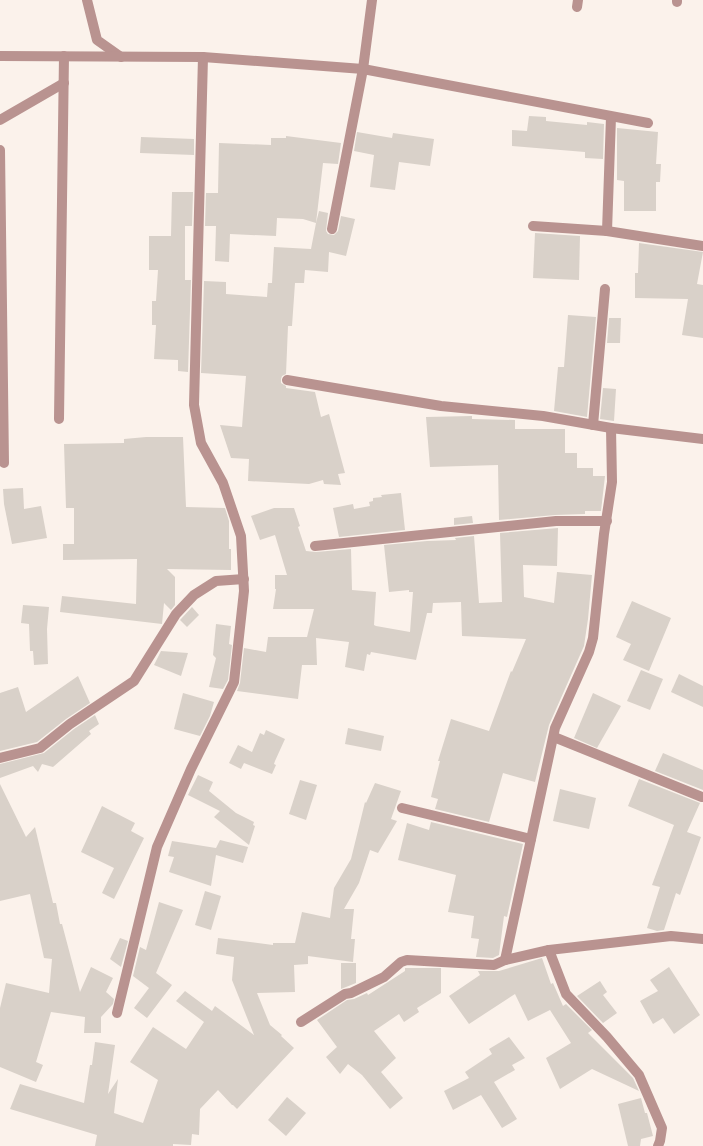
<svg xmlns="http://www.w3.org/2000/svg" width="703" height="1146" viewBox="0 0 703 1146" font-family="Helvetica,sans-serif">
<rect width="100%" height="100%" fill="#fbf2eb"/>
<g fill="#d9d1c9">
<polygon points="529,116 546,117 546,121 587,125 587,122 604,124 603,159 585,158 585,152 512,146 512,130 527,131"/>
<polygon points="617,128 658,132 656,164 661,164 660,182 656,182 656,211 624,211 624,181 617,180"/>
<polygon points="357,132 392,138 393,133 434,139 430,166 399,162 395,190 370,187 374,155 354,151"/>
<polygon points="286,136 341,143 338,164 323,163 316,223 319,211 328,213 326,231 328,234 334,235 338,231 341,216 355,219 346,256 329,252 328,272 305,270 304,283 295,283 292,326 288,326 286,374 282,376 281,379 281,383 286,386 286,388 315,392 321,417 329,414 345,473 338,474 341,485 324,484 323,480 309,484 248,481 249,459 231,458 220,425 242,427 246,376 201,373 204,281 226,282 226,294 267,297 268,283 272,283 274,247 311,249 316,223 303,219 277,218 276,236 230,234 229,262 215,261 216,226 205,226 206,193 218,193 219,143 271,145 271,138 286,138"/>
<polygon points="141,137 194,139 194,155 140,153"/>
<polygon points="172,192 193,192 192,226 185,226 185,280 191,280 188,372 178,371 178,360 154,359 156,325 152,325 152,301 156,301 158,270 149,270 149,236 171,236"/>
<polygon points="535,233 580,236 579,280 533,278"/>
<polygon points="639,243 703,252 697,284 703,285 703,338 682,335 688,299 635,298 635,273 638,273"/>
<polygon points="568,315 596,317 587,417 554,411 558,367 564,367"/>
<polygon points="609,318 621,318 620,343 607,343"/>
<polygon points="603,388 616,389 614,421 600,419"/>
<polygon points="472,416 472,419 515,420 515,429 565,429 565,453 577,453 577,468 593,468 593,476 605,476 601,511 585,511 585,514 555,515 499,520 498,465 430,467 426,417"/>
<polygon points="146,437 183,437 186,507 225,508 229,521 229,549 231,549 231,570 167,569 175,577 175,605 171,610 164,603 162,624 60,612 62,596 136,604 137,559 63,560 63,544 74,544 74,508 66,508 64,444 124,443 124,439"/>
<polygon points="23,488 24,509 41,506 47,538 12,544 4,504 3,489"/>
<polygon points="401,493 405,530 339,537 333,508 353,504 354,509 370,506 369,502 373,501 373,498 382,497 381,495"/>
<polygon points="274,508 294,508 300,526 298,527 306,551 316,552 351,549 352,590 376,592 374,625 376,626 410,632 413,592 409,592 409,590 389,592 384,545 427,541 456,540 455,538 474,536 479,603 502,602 500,533 558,528 557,566 523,565 524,597 554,603 557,572 592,575 588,619 584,646 549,725 535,782 503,773 489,822 435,809 438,799 431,797 440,761 438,761 451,719 489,731 511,671 512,672 526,639 462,636 461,602 433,603 432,613 427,613 416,660 371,652 370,655 367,654 364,671 345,667 349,642 316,638 317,665 302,665 298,699 237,691 240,683 244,648 266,652 268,637 315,637 307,637 314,609 273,609 276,589 275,589 275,575 287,575 275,535 260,540 251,516"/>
<polygon points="472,516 473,523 454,525 454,518"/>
<polygon points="632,601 671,618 649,671 623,660 631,644 616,637"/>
<polygon points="23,605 49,607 47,629 48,664 34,665 33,651 30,651 29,624 21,623"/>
<polygon points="192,607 199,615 187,627 180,620"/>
<polygon points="216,624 231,626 229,644 232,645 228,680 223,689 209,687 216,658 213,655"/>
<polygon points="161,651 188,653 181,676 154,665"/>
<polygon points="641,670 663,679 650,710 627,701"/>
<polygon points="679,674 703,686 703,707 671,692"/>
<polygon points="78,676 90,703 66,719 37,742 0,751 0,693 18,687 26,712"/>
<polygon points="183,693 214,702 210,716 200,736 174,729"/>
<polygon points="593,693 621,706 597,748 574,738"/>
<polygon points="95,715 99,724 89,731 91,734 53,767 42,764 38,772 33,766 0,778 0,764 44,753 74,729"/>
<polygon points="348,728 384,736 381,751 345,744"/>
<polygon points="266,730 285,739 275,761 274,764 276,765 272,774 244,763 241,769 229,763 238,745 252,752 260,733 264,735"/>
<polygon points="663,753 703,770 703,790 655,771"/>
<polygon points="198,775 213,782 209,791 236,813 254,822 253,825 255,826 249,845 214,817 220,811 188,795"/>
<polygon points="639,779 700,803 687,832 701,837 680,895 676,893 664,930 657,931 647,928 660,887 652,885 674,825 628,806"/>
<polygon points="300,780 317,785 306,820 289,814"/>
<polygon points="375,783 401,791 391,819 397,821 378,853 370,850 359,883 344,909 354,909 351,939 355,939 353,962 308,956 308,964 294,965 295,992 257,993 270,1025 282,1035 281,1036 294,1048 237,1109 233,1105 232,1105 218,1090 200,1109 199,1135 192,1134 191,1145 173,1144 173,1146 95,1146 97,1135 10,1109 20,1084 84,1103 90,1065 92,1065 95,1042 115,1045 108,1094 118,1079 114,1113 143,1123 158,1080 130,1062 153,1027 186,1049 204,1022 176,1001 185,991 212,1011 215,1006 254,1035 232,980 234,957 216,954 218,938 273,945 273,943 295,943 302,912 330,918 334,888 351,859 365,802 366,803"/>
<polygon points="0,784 26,837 35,827 53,903 56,903 60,924 62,924 80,992 91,967 113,978 106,992 114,999 113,1004 101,1017 101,1033 84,1033 85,1017 51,1012 36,1062 43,1065 36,1082 0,1067 0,1008 6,983 49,993 52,959 44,958 30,894 0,901"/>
<polygon points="560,789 596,798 589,829 553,821"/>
<polygon points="102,806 135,823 131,831 144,838 114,899 102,893 114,868 81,852"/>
<polygon points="431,822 523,844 507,917 504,916 499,955 493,958 476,957 479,939 471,938 474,916 448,912 456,875 398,860 407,823 429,830"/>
<polygon points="220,840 248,847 243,863 216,855 211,886 169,872 174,857 168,856 172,841 216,848"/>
<polygon points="205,891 221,896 211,930 195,925"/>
<polygon points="159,902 183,910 156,973 172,985 147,1018 134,1008 149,988 133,976 140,947 146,950"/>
<polygon points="120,938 128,941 121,967 110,959"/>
<polygon points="542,958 551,984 553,983 563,1006 566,1004 592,1030 588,1033 633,1078 639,1091 592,1069 560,1089 546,1058 571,1043 550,1010 528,1021 515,994 469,1024 449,996 480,975 478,971 499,971"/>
<polygon points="341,963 356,963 356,983 341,989"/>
<polygon points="669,967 700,1015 674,1034 663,1018 653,1024 640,1001 658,991 650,980"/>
<polygon points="405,968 441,968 441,993 417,1008 419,1012 404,1022 399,1014 374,1031 396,1058 381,1072 403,1098 390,1109 362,1075 348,1064 340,1074 326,1057 337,1047 317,1020 347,1000 354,999 367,993 368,995 405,971"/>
<polygon points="600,981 607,992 603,995 617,1013 603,1023 577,996"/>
<polygon points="509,1037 525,1058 512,1065 515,1070 494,1082 517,1119 502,1128 481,1095 453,1110 444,1091 469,1078 465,1072 492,1054 489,1049"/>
<polygon points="287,1097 306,1113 286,1136 268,1120"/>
<polygon points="641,1098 645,1113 647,1113 653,1136 641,1139 640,1146 628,1146 618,1104"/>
</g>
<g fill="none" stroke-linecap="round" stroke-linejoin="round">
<g stroke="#b99390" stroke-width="10">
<polyline points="87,0 97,40 121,57"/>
<polyline points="677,2 677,0"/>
<polyline points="577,7 578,0"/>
<polyline points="0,56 203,57 363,69 648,123"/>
<polyline points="0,120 64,83"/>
<polyline points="0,150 4,463"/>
<polyline points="533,226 607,231 703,246"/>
<polyline points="332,229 363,69 372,0"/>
<polyline points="607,231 611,117"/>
<polyline points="287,380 441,406 543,416 611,428 703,439"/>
<polyline points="59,419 64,56"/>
<polyline points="593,425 605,289"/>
<polyline points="315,546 556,521 607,521"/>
<polyline points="554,737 702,797"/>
<polyline points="0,758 40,748 70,724 134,681 176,614 194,595 216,581 244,579"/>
<polyline points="402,808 531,839"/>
<polyline points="549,950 566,994 607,1037 639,1075 662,1128 660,1141 658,1146"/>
<polyline points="505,960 555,728 589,652 593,638 604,534 612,482 611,428"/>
<polyline points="117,1013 157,847 191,769 234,682 244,591 241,536 223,483 201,443 194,405 203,57"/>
<polyline points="301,1022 345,994 351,993 384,977 401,962 407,960 494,965 505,960 549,950 671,936 703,939"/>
</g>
</g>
</svg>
